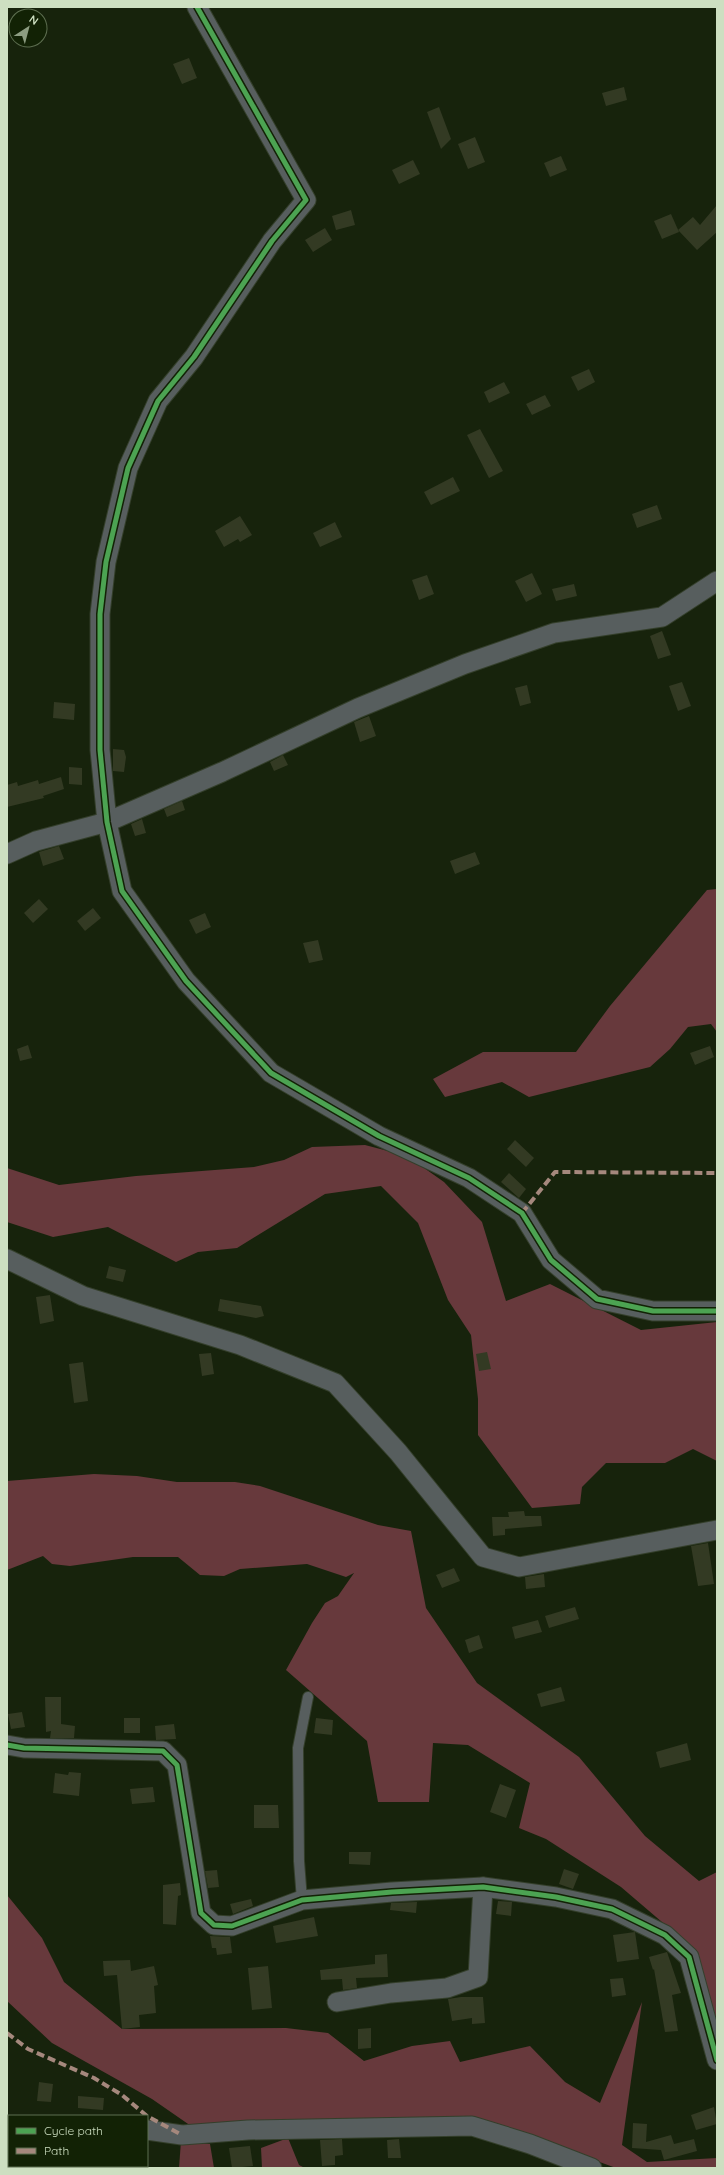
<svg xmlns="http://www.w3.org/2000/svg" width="724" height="2175" viewBox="0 0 724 2175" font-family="Quicksand,sans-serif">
<rect width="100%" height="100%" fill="#17230c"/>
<g fill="#67393c">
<polygon points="717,889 717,1032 711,1024 688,1027 670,1049 650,1067 529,1097 502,1082 445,1097 433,1079 483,1052 576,1052 610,1006 707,890"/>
<polygon points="365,1145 407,1156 444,1182 482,1222 506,1301 550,1284 641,1330 717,1322 717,1461 693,1449 665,1463 606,1463 582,1487 580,1504 532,1508 478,1435 478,1399 471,1335 448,1300 418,1223 381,1186 325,1194 237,1248 198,1252 176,1262 108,1227 53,1237 7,1222 7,1168 59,1185 136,1176 254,1167 284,1160 312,1147"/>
<polygon points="94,1474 137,1476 177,1482 235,1482 260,1486 378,1525 411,1531 426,1608 477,1683 579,1757 645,1836 699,1881 717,1872 717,2039 690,1946 621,1887 546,1839 519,1828 530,1783 468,1745 433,1743 429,1802 378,1802 367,1741 286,1670 312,1623 325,1603 338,1596 354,1573 346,1577 307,1564 240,1569 224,1576 200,1575 178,1557 133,1557 70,1566 52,1564 43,1556 7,1570 7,1481"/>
<polygon points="7,1895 42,1938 64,1982 122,2029 286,2028 328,2033 364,2061 412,2046 450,2041 460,2062 530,2046 565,2082 600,2103 642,2002 622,2145 647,2162 717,2158 717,2168 616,2168 496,2124 191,2126 152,2099 52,2043 7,2001"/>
<polygon points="7,2135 9,2136 9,2166 147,2166 148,2168 7,2168"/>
<polygon points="288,2138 299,2165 305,2168 262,2168 261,2148"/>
<polygon points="181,2141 210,2144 214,2168 179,2168"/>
</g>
<g fill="#333a23">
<polygon points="189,58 197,78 182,84 173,64"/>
<polygon points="624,87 627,100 606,106 602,93"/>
<polygon points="439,107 451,139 441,149 427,112"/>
<polygon points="475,137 485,162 468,169 458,144"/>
<polygon points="561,156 567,170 550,177 544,163"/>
<polygon points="413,160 420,174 399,184 392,170"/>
<polygon points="717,205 717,232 697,250 678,230 693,217 700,225"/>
<polygon points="351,210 355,225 336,230 332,216"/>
<polygon points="671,214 679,232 662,239 654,221"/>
<polygon points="325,228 332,240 313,252 305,240"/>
<polygon points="589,369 595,382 578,391 571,377"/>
<polygon points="504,382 510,393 489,403 484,392"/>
<polygon points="545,395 551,406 532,415 526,404"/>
<polygon points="480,429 503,471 489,478 467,435"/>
<polygon points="453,477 460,491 431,505 424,492"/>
<polygon points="657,505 662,519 637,528 632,514"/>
<polygon points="240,516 252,535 240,542 238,539 224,547 215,531"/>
<polygon points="335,522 342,537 320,547 313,533"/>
<polygon points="532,573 542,594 526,602 515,581"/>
<polygon points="427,575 434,594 419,600 412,580"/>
<polygon points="574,584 577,596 556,601 552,589"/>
<polygon points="662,631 671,655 658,659 650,636"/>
<polygon points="682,682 691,706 678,711 669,686"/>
<polygon points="527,685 531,703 520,706 515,688"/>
<polygon points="54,702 75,704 74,720 53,718"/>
<polygon points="369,716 376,736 360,742 354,722"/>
<polygon points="113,749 124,750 126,757 124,772 113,771"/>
<polygon points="283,755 288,765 274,771 270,762"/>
<polygon points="69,767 82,768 82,785 69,784"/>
<polygon points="61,777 64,789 43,796 44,798 7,807 7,785 17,782 18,786 38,780 39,784"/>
<polygon points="182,801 185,810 167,817 164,809"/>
<polygon points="142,819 146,833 135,836 131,824"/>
<polygon points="59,846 64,859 43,866 39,852"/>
<polygon points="475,852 480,864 455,874 450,861"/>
<polygon points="39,899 48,909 33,923 24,913"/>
<polygon points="93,908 101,918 85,931 77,921"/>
<polygon points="205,913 211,927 196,934 189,920"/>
<polygon points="318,940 323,960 309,963 303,943"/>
<polygon points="28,1045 32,1058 20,1061 17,1049"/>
<polygon points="710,1046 714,1057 695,1065 690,1053"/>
<polygon points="515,1140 534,1158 526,1167 507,1149"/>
<polygon points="509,1173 526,1189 519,1198 501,1182"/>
<polygon points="109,1266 126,1270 123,1282 106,1278"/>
<polygon points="50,1295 54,1321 40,1324 36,1297"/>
<polygon points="220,1299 261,1306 264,1316 256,1318 218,1311"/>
<polygon points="487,1352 491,1369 479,1371 476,1354"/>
<polygon points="211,1353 214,1374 202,1376 199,1354"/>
<polygon points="83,1362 88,1401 74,1403 69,1364"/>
<polygon points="524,1511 525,1516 541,1516 542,1526 505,1529 505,1535 493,1536 492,1517 509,1517 508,1512"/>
<polygon points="708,1543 714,1584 698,1586 691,1546"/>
<polygon points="454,1568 460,1581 442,1588 436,1575"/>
<polygon points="544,1574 545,1587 526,1589 525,1577"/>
<polygon points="575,1607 579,1619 549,1628 545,1616"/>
<polygon points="538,1620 542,1632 515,1639 512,1627"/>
<polygon points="479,1635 483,1648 469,1653 465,1640"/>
<polygon points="561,1687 565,1701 541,1707 537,1694"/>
<polygon points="45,1697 61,1697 61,1724 75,1726 74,1738 50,1738 51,1731 46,1732"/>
<polygon points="22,1712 25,1727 11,1729 8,1714"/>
<rect x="124" y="1718" width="16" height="15"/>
<polygon points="316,1718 333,1720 332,1735 314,1733"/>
<polygon points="174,1724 176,1739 156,1740 155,1726"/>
<polygon points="687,1743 691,1760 660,1768 656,1752"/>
<polygon points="69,1772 81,1773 79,1796 53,1793 55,1773 68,1775"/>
<polygon points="500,1784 516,1790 506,1818 490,1812"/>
<polygon points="153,1787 155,1802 132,1804 130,1789"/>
<polygon points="254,1805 278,1805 279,1828 254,1828"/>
<polygon points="349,1852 371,1852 370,1865 349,1864"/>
<polygon points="564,1869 579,1874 573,1889 559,1884"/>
<polygon points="217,1870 219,1887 208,1888 205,1871"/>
<polygon points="180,1883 181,1895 178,1896 176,1925 163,1924 163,1885"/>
<polygon points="251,1899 253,1906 233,1914 230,1904"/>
<polygon points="498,1901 512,1902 511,1916 496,1914"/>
<polygon points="417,1902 416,1913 390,1910 391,1903"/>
<polygon points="314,1917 318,1936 276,1943 273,1926"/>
<polygon points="635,1932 639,1959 617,1962 613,1935"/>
<polygon points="210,1936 230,1937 232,1953 217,1955 216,1948 212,1948"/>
<polygon points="667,1952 681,1993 672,1995 678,2031 665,2032 654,1969 653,1970 649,1957"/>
<polygon points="387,1954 388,1977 356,1978 357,1988 343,1990 342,1979 321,1980 320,1970 375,1964 375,1955"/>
<polygon points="130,1960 131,1971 154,1966 158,1985 154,1986 156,2013 139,2015 140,2027 122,2029 117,1975 104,1976 103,1961"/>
<polygon points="268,1966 272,2008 252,2010 248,1968"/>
<polygon points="623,1978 626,1995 612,1997 610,1979"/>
<polygon points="461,1997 483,1997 485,2023 472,2024 472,2018 452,2021 448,1999"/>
<polygon points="371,2028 371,2048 358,2049 358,2029"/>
<polygon points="39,2082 53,2084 51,2102 37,2101"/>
<polygon points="78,2096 104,2098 103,2110 78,2108"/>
<polygon points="714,2107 717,2124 696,2130 691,2115"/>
<polygon points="633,2123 647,2124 646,2142 671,2135 674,2144 694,2139 697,2151 664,2160 661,2150 632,2148"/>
<polygon points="342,2139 343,2155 335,2156 335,2165 322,2166 320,2140"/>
<polygon points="399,2139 401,2158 388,2158 387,2140"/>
<polygon points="250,2146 253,2166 232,2168 229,2148"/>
</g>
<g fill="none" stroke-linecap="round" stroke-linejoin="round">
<g stroke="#343f2b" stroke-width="12">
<polyline id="service" points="302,1900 299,1861 298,1748 308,1697"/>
</g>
<g stroke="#343f2b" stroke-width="21">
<g id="minor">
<polyline points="197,7 306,200 272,241 194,357 158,401 128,468 106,562 100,614 100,750 107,822 122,891 186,981 271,1073 379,1136 469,1178 522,1213 551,1260 597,1299 653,1311 717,1311"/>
<polyline points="7,854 36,841 107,822 222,772 358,708 465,664 554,633 662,617 717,581"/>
<polyline points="7,1259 83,1296 240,1345 335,1383 398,1452 483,1557 519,1567 717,1530"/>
<polyline points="7,1745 24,1748 163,1751 177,1765 201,1913 214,1925 232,1926 302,1900 392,1892 483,1887 556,1897 612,1909 665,1935 689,1957 717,2060"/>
<polyline points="337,2002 391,1993 447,1988 478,1977 483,1887"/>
<polyline points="7,2126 9,2126"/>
<polyline points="147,2130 182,2135 248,2130 472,2126 530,2144 592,2168"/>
</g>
</g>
<use href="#service" stroke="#575e5e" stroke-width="10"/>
<use href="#minor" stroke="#575e5e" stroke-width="19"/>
<g stroke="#a5887d" stroke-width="4" stroke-dasharray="8 4" stroke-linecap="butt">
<polyline points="522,1213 555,1172 717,1173"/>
<polyline points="7,2033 28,2049 94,2078 122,2095 147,2116 182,2135"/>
</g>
<g stroke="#122205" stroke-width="8">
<g id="cycleway">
<polyline points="197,7 306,200 272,241 194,357 158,401 128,468 106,562 100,614 100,750 107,822 122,891 186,981 271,1073 379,1136 469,1178 522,1213 551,1260 597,1299 653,1311 717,1311"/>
<polyline points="7,1745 24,1748 163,1751 177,1765 201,1913 214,1925 232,1926 302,1900 392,1892 483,1887 556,1897 612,1909 665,1935 689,1957 717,2060"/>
</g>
</g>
<use href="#cycleway" stroke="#4ca352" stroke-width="5"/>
</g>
<rect width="724" height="2175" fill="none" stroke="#cddfc1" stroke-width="16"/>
<rect x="8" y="2115" width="140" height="52" fill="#122205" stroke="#5d6e50"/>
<rect x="16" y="2128" width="20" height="6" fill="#4ca352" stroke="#5d6e50"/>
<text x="44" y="2135" font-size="12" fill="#cddfc1">Cycle path</text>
<rect x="16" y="2148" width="20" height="6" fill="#a5887d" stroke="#5d6e50"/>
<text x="44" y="2155" font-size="12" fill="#cddfc1">Path</text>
<g transform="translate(28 28) rotate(36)"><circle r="19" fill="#122205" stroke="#5d6e50"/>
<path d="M0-3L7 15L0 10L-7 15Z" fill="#8d9d82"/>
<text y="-6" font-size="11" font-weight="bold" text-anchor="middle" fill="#cddfc1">N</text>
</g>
</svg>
